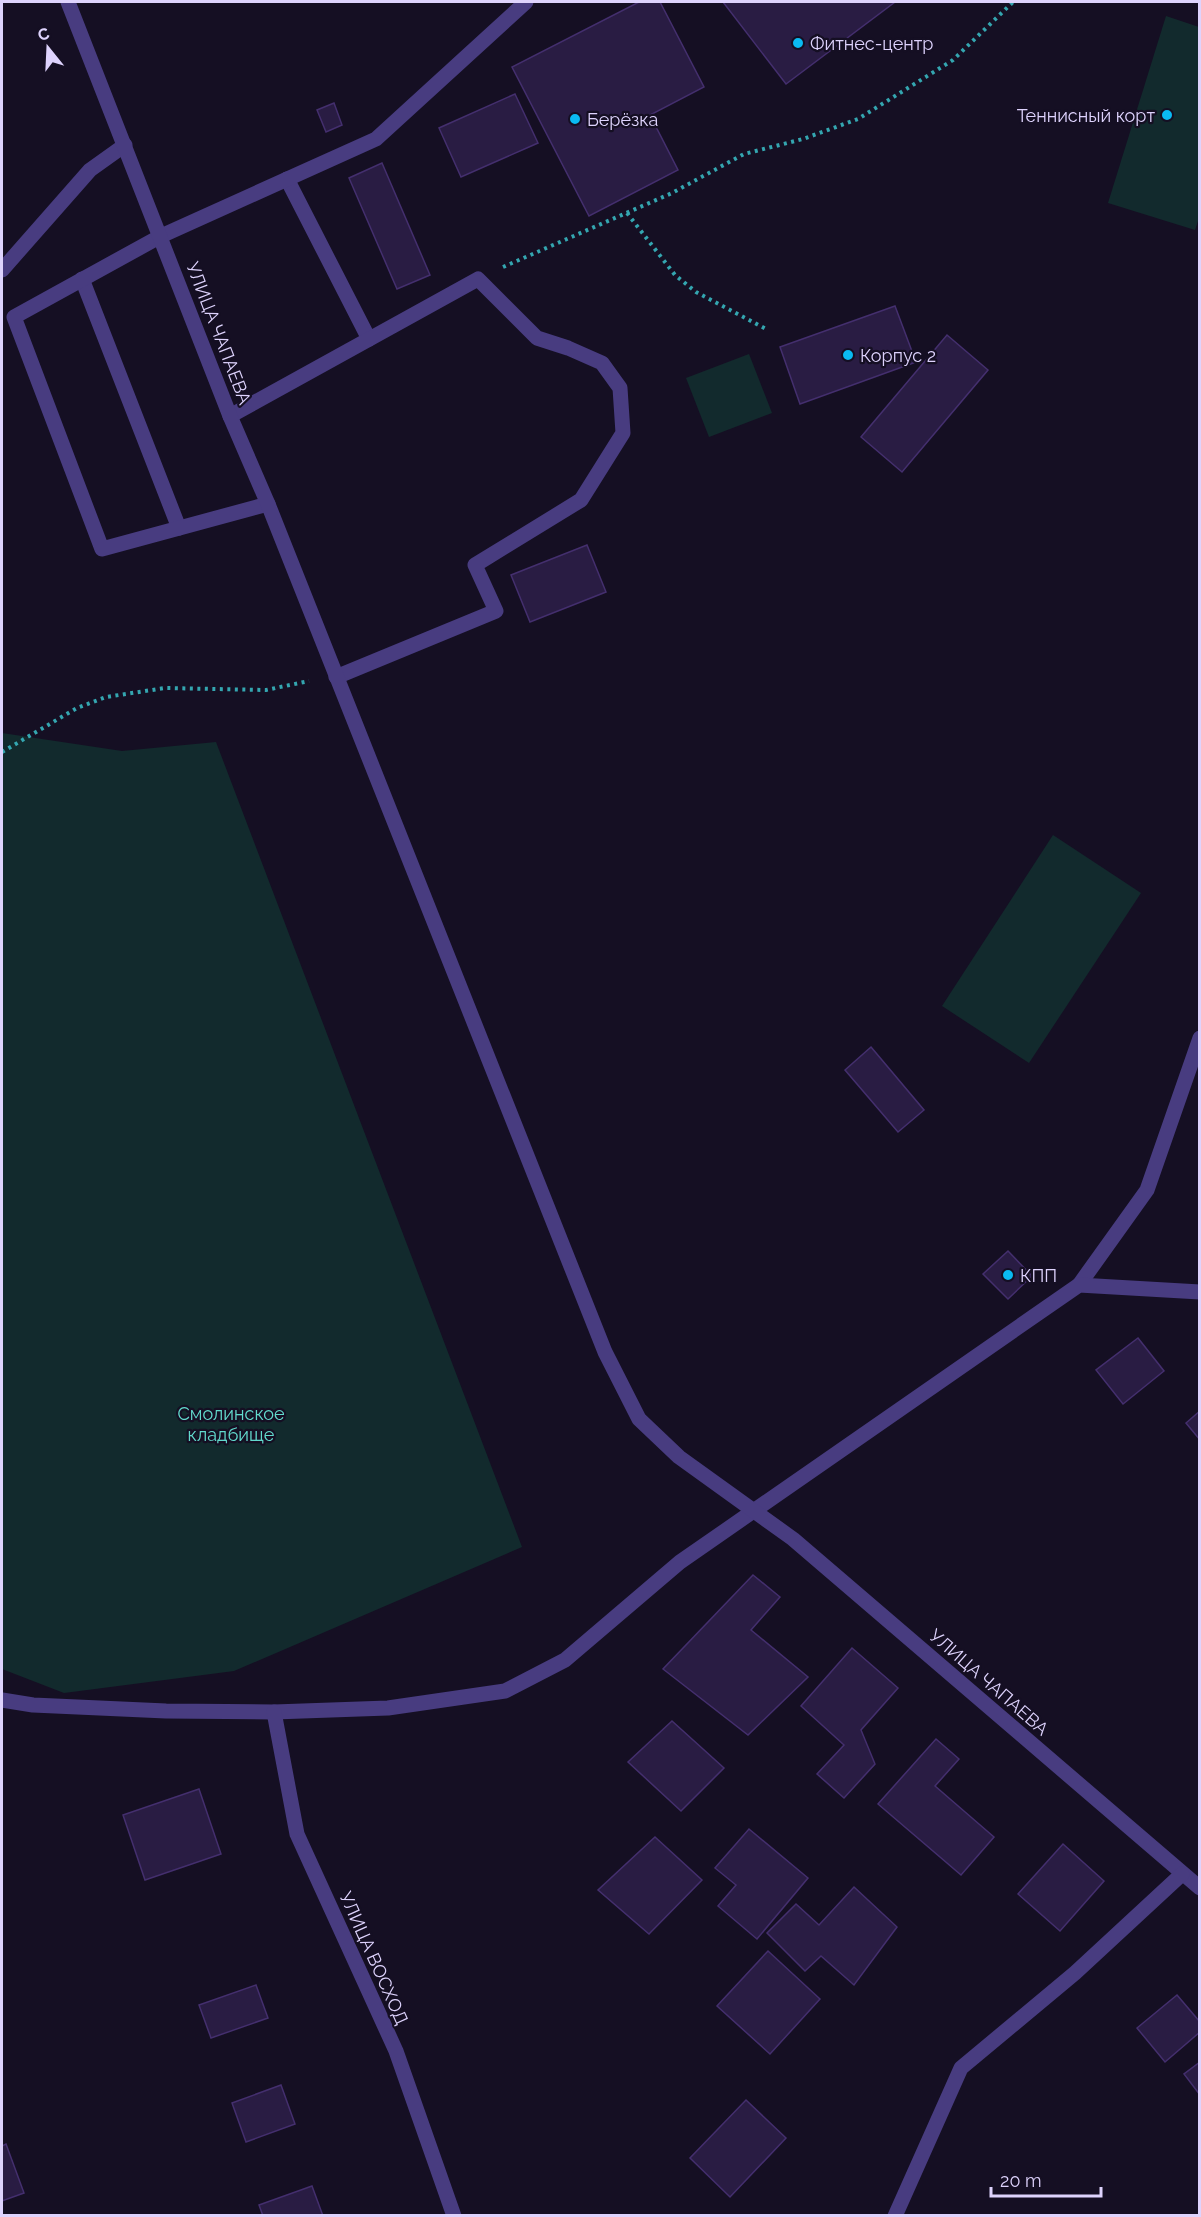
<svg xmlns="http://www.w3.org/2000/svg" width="1201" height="2217" viewBox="0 0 1201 2217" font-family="Raleway,sans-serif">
<rect width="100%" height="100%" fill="#150f23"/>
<g fill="#122a2d">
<polygon points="1166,16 1199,27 1200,215 1195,230 1108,203"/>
<polygon points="749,354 772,413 709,437 686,378"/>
<polygon points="2,733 122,751 216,742 522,1547 234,1671 64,1693 2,1669"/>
<polygon points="1053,835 1141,893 1029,1063 942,1006"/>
</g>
<g fill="#291c43" stroke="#442f6e" stroke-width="1.5">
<polygon points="639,2 660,2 704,87 650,115 678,170 589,216 512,67"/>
<polygon points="723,2 895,2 786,84"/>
<polygon points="515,94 538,143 461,177 439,128"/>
<polygon points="334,103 342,125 326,132 317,110"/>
<polygon points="382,163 430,275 397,289 349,178"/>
<polygon points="895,306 916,362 800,404 780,347"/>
<polygon points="947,335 988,370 902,472 861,437"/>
<polygon points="587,545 606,592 530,622 511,575"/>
<polygon points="871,1047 924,1110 898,1132 845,1070"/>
<polygon points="1008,1251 1032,1276 1008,1299 983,1274"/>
<polygon points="1138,1338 1164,1371 1123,1404 1096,1370"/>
<polygon points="1200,1411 1200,1440 1186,1423"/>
<polygon points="753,1575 780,1597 751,1630 808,1677 748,1735 663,1669"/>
<polygon points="852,1648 898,1688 861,1730 875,1764 844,1798 817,1774 844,1745 801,1706"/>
<polygon points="672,1721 724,1768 681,1811 628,1762"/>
<polygon points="936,1739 959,1759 935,1786 994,1837 961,1875 878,1804"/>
<polygon points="199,1789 221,1854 145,1880 123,1815"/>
<polygon points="749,1829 808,1878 757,1939 718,1906 736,1885 715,1868"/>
<polygon points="655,1837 702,1880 649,1934 598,1890"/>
<polygon points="1063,1844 1104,1881 1060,1931 1018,1894"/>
<polygon points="854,1887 897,1927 854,1985 821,1956 805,1971 767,1933 796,1904 819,1925"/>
<polygon points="768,1951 820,1999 770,2054 717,2006"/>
<polygon points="256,1985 268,2018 211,2038 199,2005"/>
<polygon points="1177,1995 1200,2022 1200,2032 1165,2062 1137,2028"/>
<polygon points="1200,2062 1200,2095 1184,2074"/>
<polygon points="281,2085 295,2124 246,2142 232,2103"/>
<polygon points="746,2100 786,2138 730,2197 690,2158"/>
<polygon points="6,2144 24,2193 2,2201 2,2146"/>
<polygon points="312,2186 323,2216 263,2216 259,2205"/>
</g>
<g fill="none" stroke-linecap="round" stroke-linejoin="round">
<g stroke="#34a6b0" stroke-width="4" stroke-dasharray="3 4.5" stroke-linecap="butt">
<polyline points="627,213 675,275 696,292 768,330"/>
<polyline points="503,267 672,193 744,154 803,139 858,119 953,60 1013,2"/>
<polyline points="2,752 77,708 106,697 165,688 266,690 309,681"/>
</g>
<g stroke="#483c80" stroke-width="15">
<polyline points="287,179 369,339"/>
<polyline points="2,270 90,170 125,145"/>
<polyline points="82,279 179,528"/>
<polyline points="230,416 478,279 537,338 568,348 602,363 620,388 623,433 581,500 475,565 496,611 336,677"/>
<polyline points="268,504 102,549 14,317 161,236 376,139 526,2"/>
<polyline points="1079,1285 1147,1190 1200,1038"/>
<polyline points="2,1700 33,1705 166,1711 274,1712 388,1708 505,1691 565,1660 680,1562 1079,1285 1200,1292"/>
</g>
<g stroke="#483c80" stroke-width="15">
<polyline points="68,2 230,416 268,504 605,1352 639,1419 679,1457 793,1539 1200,1888"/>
<polyline points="274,1712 297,1834 396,2051 454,2216"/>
<polyline points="895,2216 961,2068 1075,1973 1182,1874"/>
</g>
</g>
<g fill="#0abaf2" stroke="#150f23" stroke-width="2">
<circle cx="798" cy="43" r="6"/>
<circle cx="1167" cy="115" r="6"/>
<circle cx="575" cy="119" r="6"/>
<circle cx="848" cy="355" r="6"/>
<circle cx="1008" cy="1275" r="6"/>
</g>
<g text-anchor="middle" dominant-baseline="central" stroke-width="4.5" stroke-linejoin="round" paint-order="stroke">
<g font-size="18" fill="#ded3fd" stroke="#150f23" text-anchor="start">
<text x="810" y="43">Фитнес-центр</text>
<text x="1155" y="115" text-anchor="end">Теннисный корт</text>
<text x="587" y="119">Берёзка</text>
<text x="860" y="355">Корпус 2</text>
<text x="1020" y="1275">КПП</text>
</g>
<g font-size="18" fill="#ded3fd" stroke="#150f23">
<text transform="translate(219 333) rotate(69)">УЛИЦА ЧАПАЕВА</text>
<text transform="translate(989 1682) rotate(41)">УЛИЦА ЧАПАЕВА</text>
<text transform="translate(374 1958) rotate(66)">УЛИЦА ВОСХОД</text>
</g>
<g font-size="18" fill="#62dacd" stroke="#150f23">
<text x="231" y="1413">Смолинское<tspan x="231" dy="21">кладбище</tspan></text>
</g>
</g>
<rect width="1201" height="2217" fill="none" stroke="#ded3fd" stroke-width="6"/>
<g transform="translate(48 48) rotate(342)" stroke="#150f23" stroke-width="4.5" paint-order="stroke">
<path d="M0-4.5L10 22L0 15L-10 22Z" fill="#ded3fd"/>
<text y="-9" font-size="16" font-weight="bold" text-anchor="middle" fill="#ded3fd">С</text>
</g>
<path d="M991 2187v9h110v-9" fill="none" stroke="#ded3fd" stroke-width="3"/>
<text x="1000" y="2187" font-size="18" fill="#ded3fd" stroke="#150f23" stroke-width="4.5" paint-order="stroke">20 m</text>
</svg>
